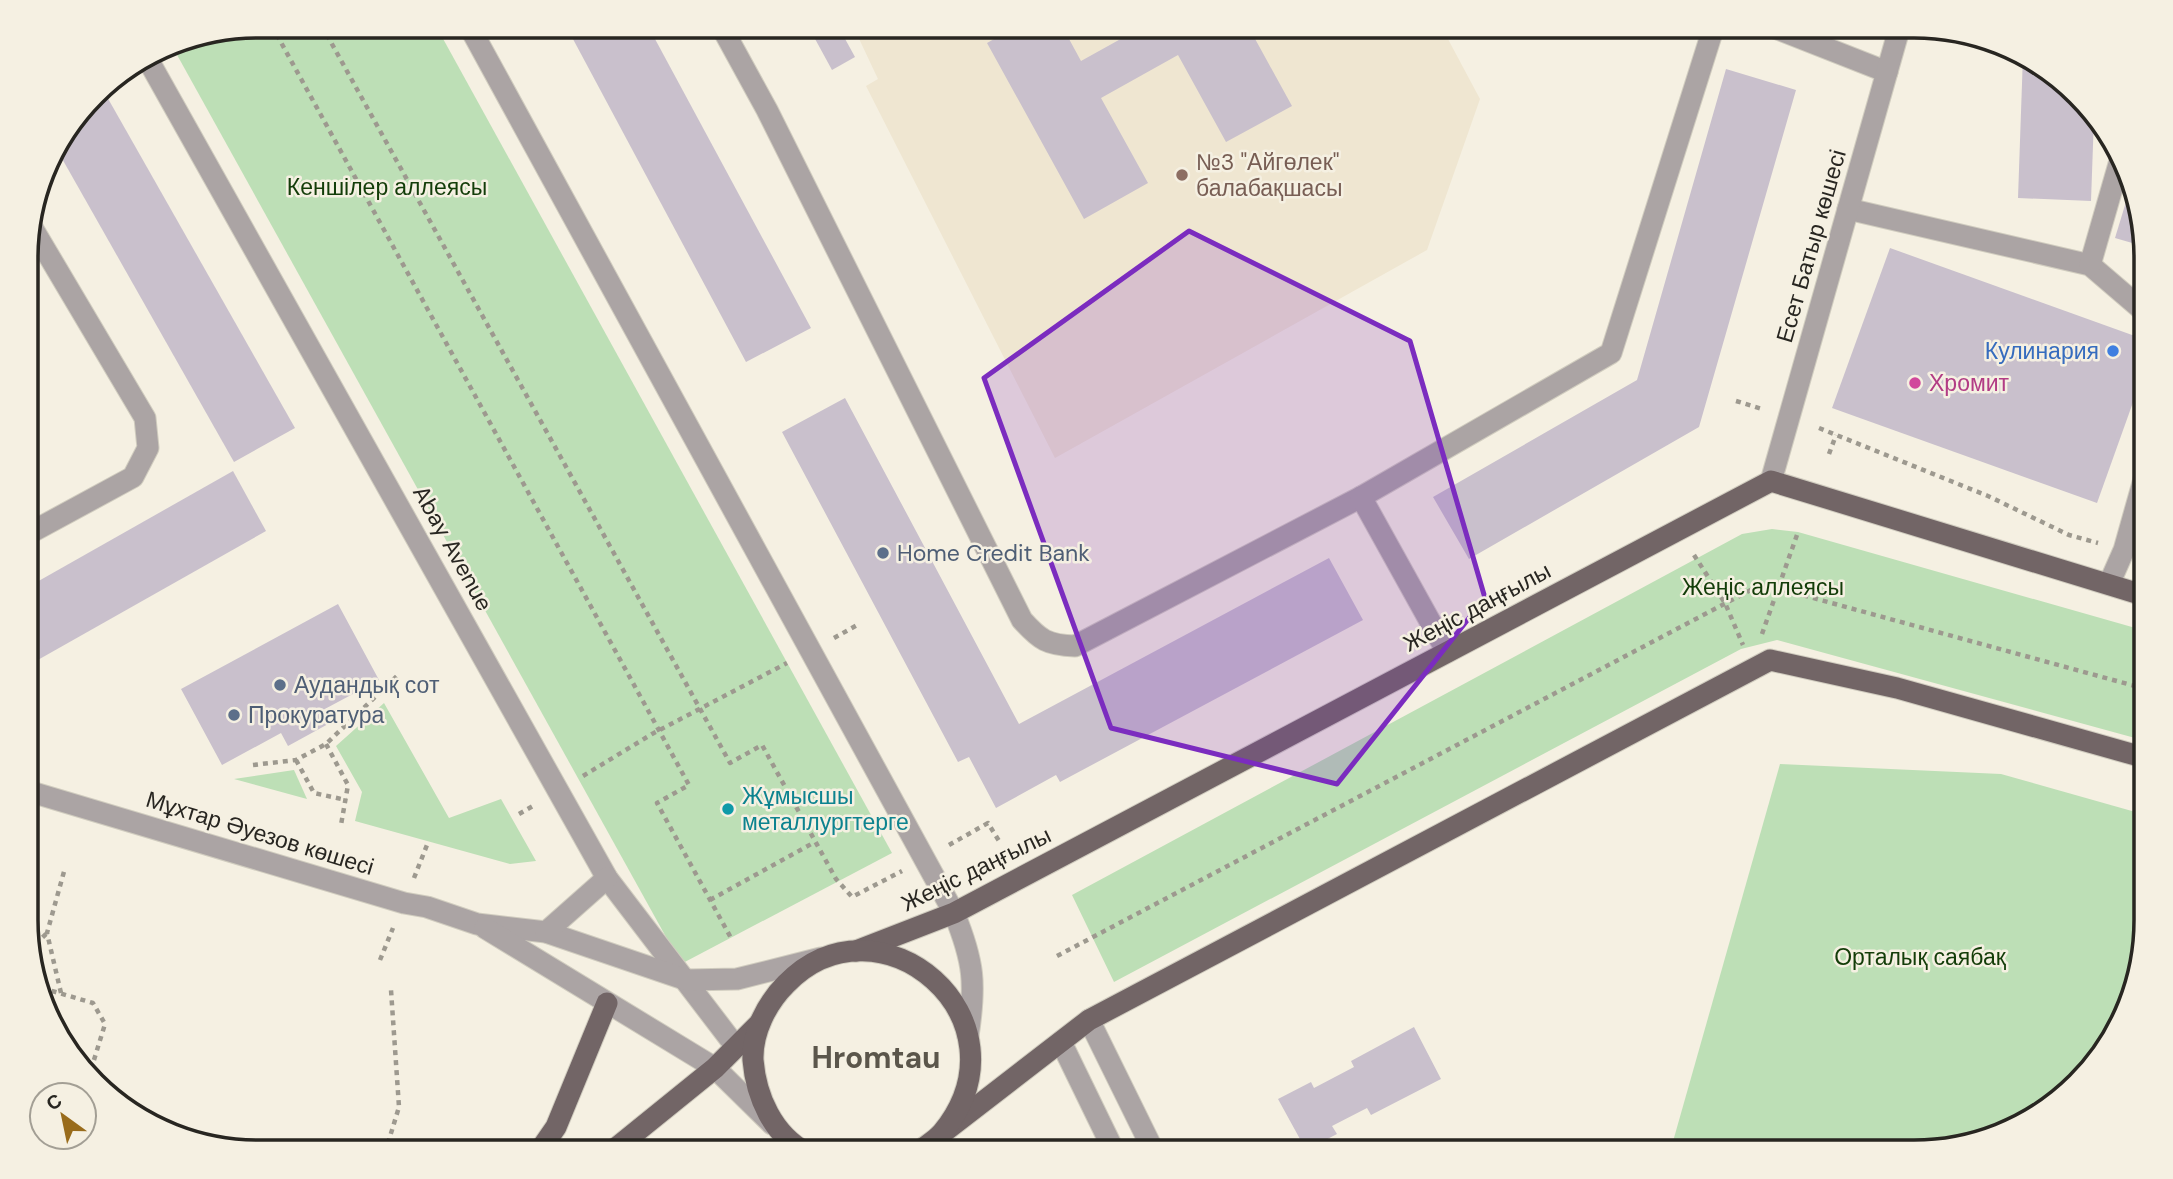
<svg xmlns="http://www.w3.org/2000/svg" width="2173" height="1179" viewBox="0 0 2173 1179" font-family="'DM Sans',sans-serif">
<rect width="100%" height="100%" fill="#f5f0e2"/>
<polygon fill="#efe6d1" points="853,26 1441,26 1480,99 1427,250 1055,458 866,86 878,79"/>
<g fill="#bddfb6">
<polygon points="259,26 436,26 892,853 681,964 171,44"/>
<polygon points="1772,529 1798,532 2146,631 2146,741 1777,640 1741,649 1114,982 1072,895 1742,534"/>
<polygon points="384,703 449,818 501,799 536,861 510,864 355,821 362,792 336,746"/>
<polygon points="1780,764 2001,774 2146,815 2146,935 2116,1036 2043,1114 1929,1152 1670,1152"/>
<polygon points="294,770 307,799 234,779"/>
</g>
<g fill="#c9c0cc">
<polygon points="566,26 648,26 811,328 746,362"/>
<polygon points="808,26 838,26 855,57 832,70"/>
<polygon points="1017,26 1062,26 1081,61 1144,26 1248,26 1292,106 1226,142 1178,55 1101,98 1148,183 1084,219 987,43"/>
<polygon points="2023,55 2030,57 2094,117 2091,201 2018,198"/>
<polygon points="1726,69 1796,90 1699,427 1469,559 1433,497 1637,380"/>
<polygon points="102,88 295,428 234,462 56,148"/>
<polygon points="2129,192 2146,243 2146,247 2115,238"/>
<polygon points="1890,248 2146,340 2146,366 2097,503 1832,408"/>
<polygon points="845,398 1019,724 1329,558 1363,620 1060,782 1056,775 996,808 969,757 958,762 782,432"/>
<polygon points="233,471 266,531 36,661 28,659 28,587"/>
<polygon points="338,604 379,680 323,710 330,723 288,746 281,733 222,765 181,689"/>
<polygon points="1414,1027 1441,1079 1371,1115 1367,1108 1332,1126 1337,1134 1306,1150 1278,1099 1311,1082 1314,1088 1354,1067 1351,1061"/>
</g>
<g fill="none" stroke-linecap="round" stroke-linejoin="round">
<g stroke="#d0ccbf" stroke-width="23">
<g id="minor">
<path d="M469 26 954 913C974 962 976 984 968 1036"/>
<path d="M721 26 767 110 1022 620C1040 640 1047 645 1075 646L1361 497 1611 353 1714 26"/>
<polyline points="1770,26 1887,72"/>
<polyline points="147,58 607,878 736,1047"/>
<polyline points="1848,209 2090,265 2146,313"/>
<polyline points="2090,265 2119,164"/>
<polyline points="1771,481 1900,26"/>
<polyline points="1361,497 1447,652"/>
<polyline points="28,534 133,477 148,448 145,418 30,224"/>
<polyline points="2109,584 2124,550 2146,472"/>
<polyline points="28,791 404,903 427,907 477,924 546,932 687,980 737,979 821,958"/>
<polyline points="485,928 715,1068 772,1124"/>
<polyline points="546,932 607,878"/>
<polyline points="1089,1020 1154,1152"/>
<polyline points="1061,1042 1115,1153"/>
</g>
</g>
<g stroke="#d0ccbf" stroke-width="23">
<g id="major">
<polyline points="856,951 954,913 1771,481 2146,596"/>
<polyline points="940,1135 1089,1020 1770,660 1897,688 2146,758"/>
<polyline points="538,1153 556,1127 607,1003"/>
<polyline points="610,1153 715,1068 759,1024"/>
<path d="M807 1153C773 1135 756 1097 753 1060 752 1032 767 1003 786 984 879 888 1035 1019 942 1133 935 1141 925 1146 917 1153"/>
</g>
</g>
<g stroke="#9d998f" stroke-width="4.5" stroke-dasharray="5 5" stroke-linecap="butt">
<polyline points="272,26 689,785 657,803 731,938"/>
<polyline points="322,26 730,763 762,745 836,879 852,897 902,871"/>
<polyline points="1736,401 1762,409"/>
<polyline points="1819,428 1988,496 2069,535 2098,543"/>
<polyline points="1829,454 1836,435"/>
<polyline points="1694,555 1725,603 1743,645"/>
<polyline points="1762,634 1798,532"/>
<polyline points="834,638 859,624"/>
<polyline points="326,744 348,785 341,825"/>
<polyline points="296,760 314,793 346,800"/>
<polyline points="253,765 296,760 326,744 398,675"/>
<polyline points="583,776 652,734 787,663"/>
<polyline points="519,814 533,806"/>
<polyline points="949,845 988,823 999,841"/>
<polyline points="414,878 427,845"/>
<polyline points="710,900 815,842"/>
<polyline points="28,951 46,934"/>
<polyline points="1057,956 1762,584 2146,689"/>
<polyline points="380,960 393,928"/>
<polyline points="42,988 93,1003 105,1024 90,1073"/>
<polyline points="61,993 47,933 65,868"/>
<polyline points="385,1153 399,1107 391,990"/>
</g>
<use href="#minor" stroke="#aba4a4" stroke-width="21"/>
<use href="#major" stroke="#726566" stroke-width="21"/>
</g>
<path fill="#7b2cbf" fill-opacity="0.2" stroke="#7b2cbf" stroke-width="5" stroke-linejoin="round" d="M1189 231 1410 341 1485 598 1337 784 1111 728 984 378Z"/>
<circle fill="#8d6e63" stroke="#f5f0e2" stroke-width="2.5" cx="1182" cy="175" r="7"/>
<circle fill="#3f7fe0" stroke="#f5f0e2" stroke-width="2.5" cx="2113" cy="351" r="7"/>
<circle fill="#d1479c" stroke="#f5f0e2" stroke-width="2.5" cx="1915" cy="383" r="7"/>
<g fill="#5c6f8a" stroke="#f5f0e2" stroke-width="2.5">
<circle cx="883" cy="553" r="7"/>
<circle cx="280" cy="685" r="7"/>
<circle cx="234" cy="715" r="7"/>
</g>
<circle fill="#0f9aa8" stroke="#f5f0e2" stroke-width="2.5" cx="728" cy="809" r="7"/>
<g text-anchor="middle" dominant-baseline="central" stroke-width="5" stroke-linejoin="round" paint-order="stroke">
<g font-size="23" fill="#785e54" stroke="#f5f0e2" text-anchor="start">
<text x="1196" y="162">№3 "Айгөлек"<tspan x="1196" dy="26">балабақшасы</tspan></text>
</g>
<g font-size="23" fill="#133d09" stroke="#f5f0e2">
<text x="387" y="187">Кеншілер аллеясы</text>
<text x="1763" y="587">Жеңіс аллеясы</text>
<text x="1920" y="957">Орталық саябақ</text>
</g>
<g font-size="23" fill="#282621" stroke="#f5f0e2">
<text transform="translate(1811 246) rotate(-74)">Есет Батыр көшесі</text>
<text transform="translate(453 548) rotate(61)">Abay Avenue</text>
<text transform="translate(1477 607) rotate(-28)">Жеңіс даңғылы</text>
<text transform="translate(260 833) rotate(17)">Мұхтар Әуезов көшесі</text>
<text transform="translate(976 869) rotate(-26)">Жеңіс даңғылы</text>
</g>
<g font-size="23" fill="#366cbe" stroke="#f5f0e2" text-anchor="end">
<text x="2099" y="351">Кулинария</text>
</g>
<g font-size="23" fill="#b23c85" stroke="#f5f0e2" text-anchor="start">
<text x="1929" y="383">Хромит</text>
</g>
<g font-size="23" fill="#4e5e75" stroke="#f5f0e2" text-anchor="start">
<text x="897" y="553">Home Credit Bank</text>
<text x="294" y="685">Аудандық сот</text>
<text x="248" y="715">Прокуратура</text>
</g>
<g font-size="23" fill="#0d838f" stroke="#f5f0e2" text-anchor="start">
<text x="742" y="796">Жұмысшы<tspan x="742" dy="26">металлургтерге</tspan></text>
</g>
<g font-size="30" font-weight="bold" fill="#5b564b" stroke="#f5f0e2">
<text x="876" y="1057">Hromtau</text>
</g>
</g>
<path d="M0 0H2173V1179H0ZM258 38H1914A220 220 0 0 1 2134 258V920A220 220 0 0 1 1914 1140H258A220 220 0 0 1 38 920V258A220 220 0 0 1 258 38Z" fill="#f5f0e2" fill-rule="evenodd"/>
<path fill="none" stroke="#282621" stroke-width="3.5" d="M258 38H1914A220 220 0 0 1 2134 258V920A220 220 0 0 1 1914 1140H258A220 220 0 0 1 38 920V258A220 220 0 0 1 258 38Z"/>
<g transform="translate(63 1116) rotate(327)"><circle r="33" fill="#f5f0e2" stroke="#a39f95" stroke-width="2"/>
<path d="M0-5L12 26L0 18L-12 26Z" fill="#996c1c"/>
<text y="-10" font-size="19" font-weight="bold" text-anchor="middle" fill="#282621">С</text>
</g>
</svg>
